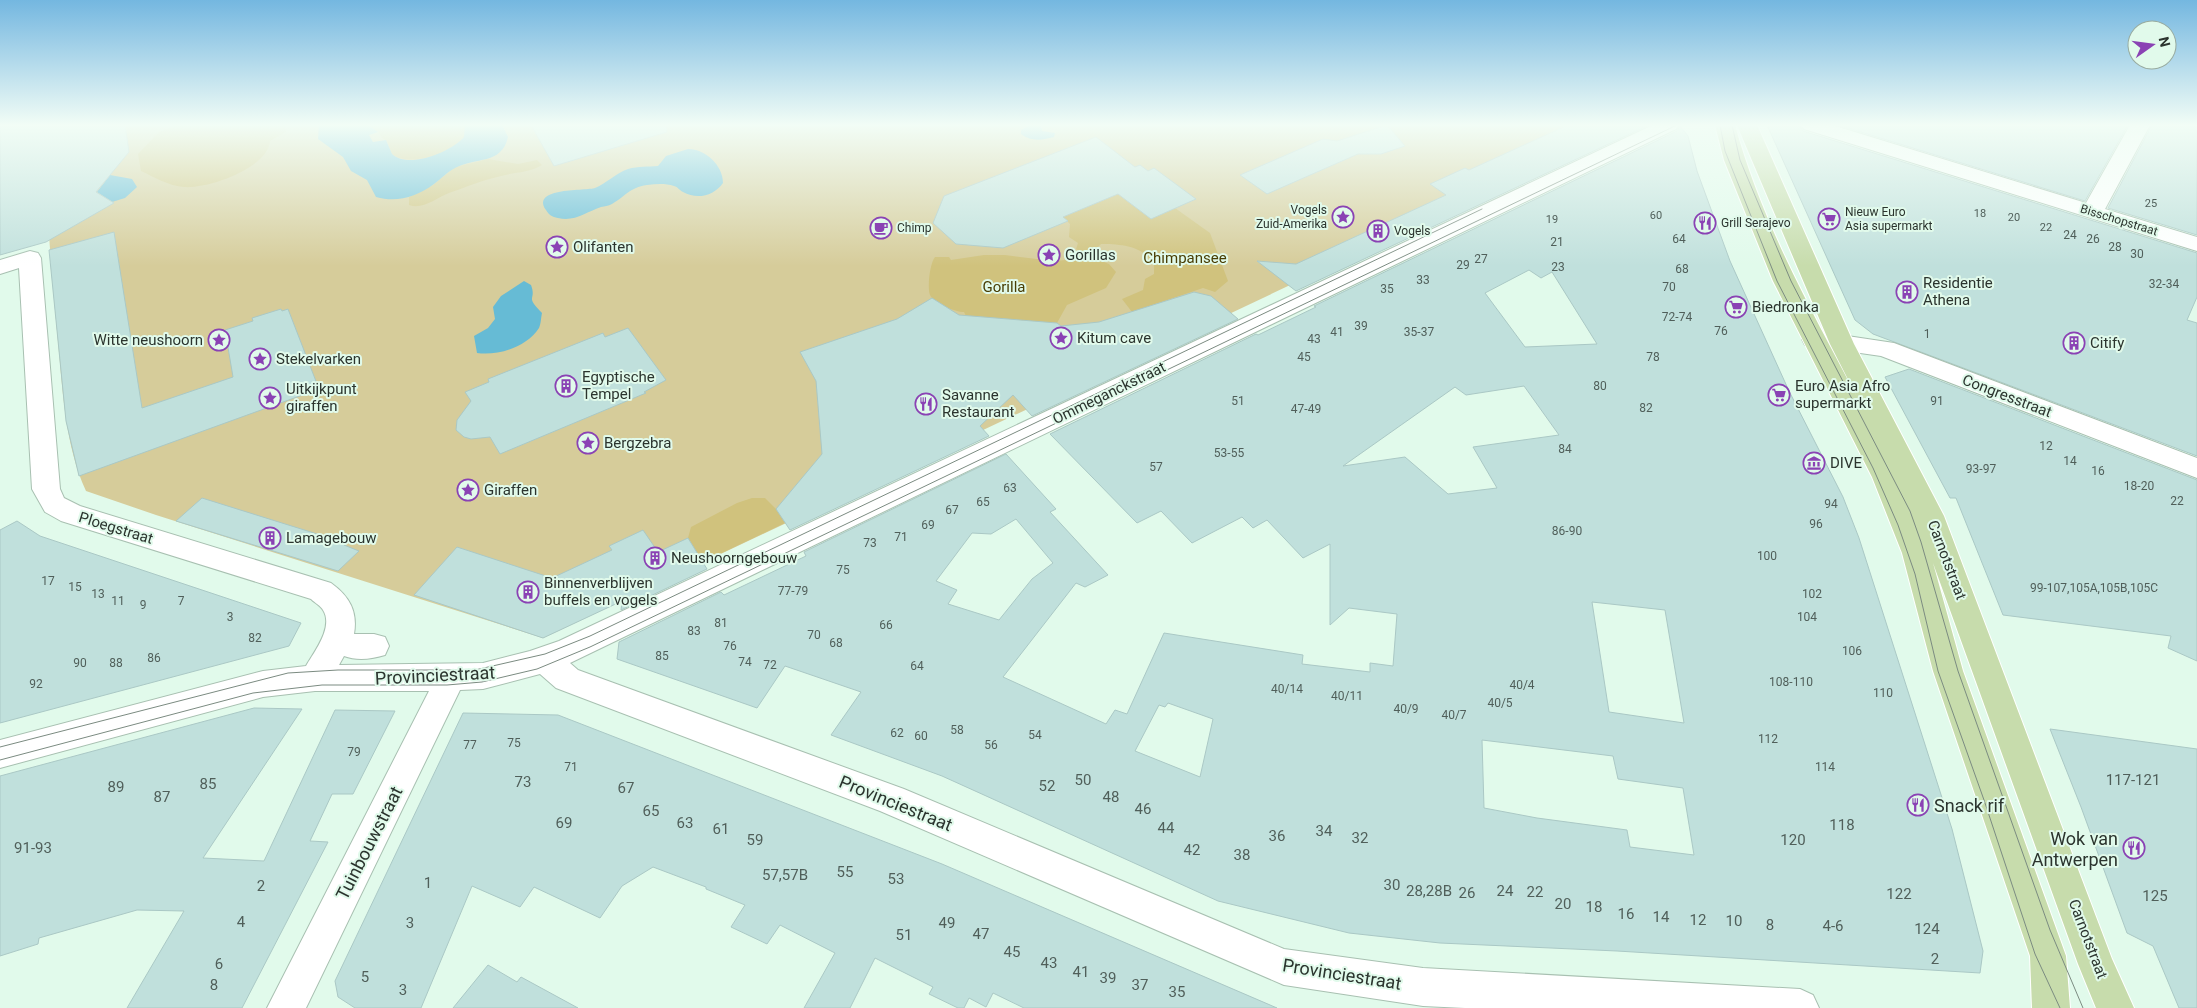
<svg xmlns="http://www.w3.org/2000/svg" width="2197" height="1008" viewBox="0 0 2197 1008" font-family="Roboto,sans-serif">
<rect width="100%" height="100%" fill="#e1faeb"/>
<path fill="#d6cc9a" d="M42 125H1629L543 638 156 515 86 491C65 445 63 392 58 342 51 270 46 198 42 125Z"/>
<g fill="#d0c27d">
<path d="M178 125H285L286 132 270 141C268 168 208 189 184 187 169 186 154 177 141 171L138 154 159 132Z"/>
<path d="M368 125H465C465 129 466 133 464 137 455 153 407 168 392 154L386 140 383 139 378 132Z"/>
<path d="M488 159 518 164 537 160 542 165C529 173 515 172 501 176 483 180 466 187 449 193 436 198 423 210 409 205V197L433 185 455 167Z"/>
<path d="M1118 194 1151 219 1175 208 1210 233 1228 281 1215 292 1203 288 1132 312 1122 299 1143 290 1145 279 1154 274V263C1151 262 1150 259 1148 257 1137 245 1116 244 1101 244L1097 248 1083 253 1076 249 1078 243 1069 237 1070 224 1063 217Z"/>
<path d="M984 255H1005L1053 261 1079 259 1099 260 1109 264 1116 272 1106 288 1067 305 1057 323 966 316 964 312C955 312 935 304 930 295 927 287 930 263 935 257H949L951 260Z"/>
<polygon points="752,498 765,498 776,509 785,523 703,562 688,538 691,527 737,503"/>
</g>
<g fill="#66bbd5">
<path d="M319 125H368L378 132 369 135 373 142 386 140 392 154C409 170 452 151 464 137L465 125H502L508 137C502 165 475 157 455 168 447 172 441 179 434 184 416 197 397 203 376 197L367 180 351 171 343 157 318 139Z"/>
<path d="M1030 125H1041L1042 131 1055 133 1054 137C1042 140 1032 142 1021 134V130Z"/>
<path d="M688 149C705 149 723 165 723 183 714 196 697 200 683 192 679 190 678 187 674 186 665 183 656 184 647 185 629 188 627 195 612 204 608 206 605 206 601 207 586 212 575 222 558 218 552 217 549 215 546 210 530 187 587 191 595 188 607 183 616 173 628 169 638 166 648 167 658 166L666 156Z"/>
<polygon points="110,175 132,179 137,187 125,198 112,202 97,192"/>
<path d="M524 281 531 285C537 301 524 295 542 313 541 317 541 324 539 328 527 347 498 356 477 353L474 336 488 328 495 319 493 307 501 296Z"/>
</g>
<g fill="#c0e0dc" stroke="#aac8c5" fill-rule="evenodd">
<polygon points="0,125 125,125 129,152 96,192 114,203 46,242 0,255"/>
<polygon points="531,125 666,125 667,132 554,166"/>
<polygon points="1387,125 1405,146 1381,154 1358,154 1267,194 1240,175 1323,139 1337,141"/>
<polygon points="1568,125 1649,125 1296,291 1257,261 1296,264 1446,195 1430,184 1465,168 1469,170"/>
<polygon points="1767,125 1799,125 1803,131 2197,253 2197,297 2187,320 2197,323 2197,456 1873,334 1855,320"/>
<polygon points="1838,125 2128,125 2085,201"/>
<polygon points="2152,125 2197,125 2197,235 2108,208"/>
<path d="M1680 126 1688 136 1697 171 1730 261 1789 391 1843 497 1859 538 1952 829 1983 951 1980 973 1617 951 1440 943 1349 933 1218 901 942 776 831 735 861 692 785 666 757 708 617 659 619 642 721 592 724 595 806 556 804 552 1006 454 1056 509 1050 512 1108 575 1085 587 1076 583 1003 677 1106 724 1115 710 1127 714 1164 633 1303 655 1302 664 1370 672V663L1393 666 1397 614 1349 608 1330 625V544L1303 558 1267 520 1253 528 1242 517 1192 543 1161 511 1137 523 1050 434 1256 334 1258 335 1316 307 1314 306 1677 131ZM1529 270 1541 278 1552 272 1597 344 1525 347 1485 293ZM1524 386 1559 435 1473 447 1497 488 1448 494 1405 457 1343 466 1455 387 1466 395ZM1016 519 1053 563 1032 579 999 620 948 604 957 590 936 581 972 533 991 534ZM1592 602 1665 610 1684 723 1609 712ZM1168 703 1213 719 1200 777 1135 751 1159 705 1165 707ZM1482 740 1613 756 1618 779 1683 788 1694 855 1630 847 1627 830 1537 818 1484 808Z"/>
<polygon points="1096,137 1135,167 1140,165 1148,171 1154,168 1196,199 1151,219 1118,194 1063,217 1068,221 1003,248 956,244 933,223 944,196"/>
<polygon points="114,232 142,408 233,377 225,330 253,321 252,318 281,309 282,311 288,309 319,389 79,476 66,421 49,250"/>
<polygon points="1194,292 1211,296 1238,319 1032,416 1013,395 980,426 989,436 790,530 776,509 822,454 816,381 800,352 897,319 932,298 959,315 1057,323 1061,326 1099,322"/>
<polygon points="628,328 666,380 644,392 646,393 500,454 490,437 471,439 464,437 456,430 457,420 471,401 465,392 489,382 488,379 603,333 605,337"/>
<polygon points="1909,369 2197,480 2197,661 2168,648 2171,636 2003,615 1956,498 1950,498 1885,377"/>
<polygon points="202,498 346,543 344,545 359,551 338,571 176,521"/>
<polygon points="17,521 40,536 301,623 289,646 0,723 0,530"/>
<polygon points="643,530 658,552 688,538 707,569 621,610 622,601 543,638 414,595 457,547 552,578 612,550 609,546"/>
<polygon points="254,708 302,709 203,858 264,861 335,710 395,711 353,794 332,794 310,841 328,842 242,1008 127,1008 184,911 137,910 39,938 38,944 0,956 0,776"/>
<polygon points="463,713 558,715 942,864 1277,1008 1024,1008 993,993 986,1007 969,998 964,1008 958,1008 929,994 933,987 875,958 850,1008 804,1008 835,953 780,925 767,944 731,927 745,905 706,889 706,887 653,867 622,886 600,918 534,887 520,907 472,886 421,1008 355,1008 338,997 335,981"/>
<polygon points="2050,729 2197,749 2197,1008 2179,1008 2153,946 2127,933 2081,807"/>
<polygon points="488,965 517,982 521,977 578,1008 453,1008"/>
</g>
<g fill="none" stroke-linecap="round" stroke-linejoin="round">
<g stroke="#a8c0b1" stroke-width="2">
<g id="minor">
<path d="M1653 125H1679L1676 129 570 663 578 670 904 789 1284 949 1423 968 1800 989 1813 995 1819 1008H1465L1423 1006 1284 985 880 811 556 688 540 674 483 689 460 690 306 1008H267L429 691H315L263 697 0 768V740L263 671 306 666C314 652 334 627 323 610 321 606 315 603 311 599L61 521 45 512 32 489 19 268 0 274V260L30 251 38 253 41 258 60 489 64 498 80 506 331 583C349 596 358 611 354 634H374L385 637 389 646 385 655C372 659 357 661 344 656L339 665 483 663 530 651 559 641Z"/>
<polygon points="1801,125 1832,125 2086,203 2130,125 2150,125 2105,209 2197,237 2197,251 1804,129"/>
<polygon points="1814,331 1894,343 2197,458 2197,478 1881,356 1805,345 1802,339 1805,333"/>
</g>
</g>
<g stroke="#fff" stroke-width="2">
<path id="major" d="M1715 125H1735C1761 221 1811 310 1857 397L1830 344 1737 125H1757L1854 344 1944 516 2112 959 2134 1008H2096L2078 964 1933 563 1963 671 2066 956 2070 1008H2032L2030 956 1933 671 1902 553 1872 477 1773 281 1724 160Z"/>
</g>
<use href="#minor" fill="#fff" fill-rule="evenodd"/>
<use href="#major" fill="#c7dcac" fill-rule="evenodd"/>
<g stroke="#7b8b81" stroke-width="1">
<polyline points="1720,125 1725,151 1777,281 1873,468 1898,525 1915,574 1938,671 1984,800 2035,954 2060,1008"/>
<polyline points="1732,125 1740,160 1791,281 1910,511 1921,542 1958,671 2050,930 2083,1008"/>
<polyline points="0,747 288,673 338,670 475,670 545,654 590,636 1482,209"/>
<polyline points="0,760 253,693 322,685 447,685 482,682 537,669 590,647 1677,125"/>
</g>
</g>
<linearGradient id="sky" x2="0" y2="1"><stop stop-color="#74b7e0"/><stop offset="0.47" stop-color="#f2fdf6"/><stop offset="1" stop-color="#f2fdf6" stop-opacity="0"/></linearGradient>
<rect width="2197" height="266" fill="url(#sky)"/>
<defs>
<g id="sight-ring" transform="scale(1.125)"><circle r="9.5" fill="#e1faeb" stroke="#8a42b4" stroke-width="1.5"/><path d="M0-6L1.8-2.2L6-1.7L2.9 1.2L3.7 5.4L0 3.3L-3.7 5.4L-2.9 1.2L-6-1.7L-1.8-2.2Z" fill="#8a42b4"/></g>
<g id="supermarket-ring" transform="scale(1.125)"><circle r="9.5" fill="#e1faeb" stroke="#8a42b4" stroke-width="1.5"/><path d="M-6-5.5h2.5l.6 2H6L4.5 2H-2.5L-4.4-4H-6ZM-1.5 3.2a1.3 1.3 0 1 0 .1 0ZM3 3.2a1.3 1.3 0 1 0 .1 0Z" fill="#8a42b4"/></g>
<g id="restaurant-ring" transform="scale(1.125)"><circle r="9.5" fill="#e1faeb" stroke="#8a42b4" stroke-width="1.5"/><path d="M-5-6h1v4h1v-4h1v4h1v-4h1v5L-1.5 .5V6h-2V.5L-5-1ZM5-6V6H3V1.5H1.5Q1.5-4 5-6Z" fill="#8a42b4"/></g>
<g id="cafe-ring" transform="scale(1.125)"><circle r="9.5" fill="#e1faeb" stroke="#8a42b4" stroke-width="1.5"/><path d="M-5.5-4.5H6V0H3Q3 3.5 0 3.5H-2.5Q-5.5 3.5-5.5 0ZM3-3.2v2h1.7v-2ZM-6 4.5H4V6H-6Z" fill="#8a42b4"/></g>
<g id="building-ring" transform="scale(1.125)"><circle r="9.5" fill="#e1faeb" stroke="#8a42b4" stroke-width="1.5"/><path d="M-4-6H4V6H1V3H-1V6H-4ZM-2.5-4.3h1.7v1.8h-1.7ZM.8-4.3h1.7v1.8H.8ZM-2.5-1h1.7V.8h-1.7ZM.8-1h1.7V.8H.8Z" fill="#8a42b4"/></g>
<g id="museum-ring" transform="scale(1.125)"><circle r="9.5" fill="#e1faeb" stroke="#8a42b4" stroke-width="1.5"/><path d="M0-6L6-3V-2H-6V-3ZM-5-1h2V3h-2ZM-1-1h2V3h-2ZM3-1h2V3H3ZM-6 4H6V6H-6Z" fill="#8a42b4"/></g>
</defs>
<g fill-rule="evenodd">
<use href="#sight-ring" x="1343" y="217"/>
<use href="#supermarket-ring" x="1829" y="219"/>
<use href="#restaurant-ring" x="1705" y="223"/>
<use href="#cafe-ring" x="881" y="228"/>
<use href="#building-ring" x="1378" y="231"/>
<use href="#sight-ring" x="557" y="247"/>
<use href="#sight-ring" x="1049" y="255"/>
<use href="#building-ring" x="1907" y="292"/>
<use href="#supermarket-ring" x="1736" y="307"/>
<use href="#sight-ring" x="1061" y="338"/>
<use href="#sight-ring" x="219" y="340"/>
<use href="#building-ring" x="2074" y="343"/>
<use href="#sight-ring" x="260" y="359"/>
<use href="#building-ring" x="566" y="386"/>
<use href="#supermarket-ring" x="1779" y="395"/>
<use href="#sight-ring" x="270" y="398"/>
<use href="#restaurant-ring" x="926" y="404"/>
<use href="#sight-ring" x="588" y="443"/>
<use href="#museum-ring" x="1814" y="463"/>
<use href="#sight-ring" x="468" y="490"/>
<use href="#building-ring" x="270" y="538"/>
<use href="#building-ring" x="655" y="558"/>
<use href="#building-ring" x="528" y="592"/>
<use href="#restaurant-ring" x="1918" y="805"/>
<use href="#restaurant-ring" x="2134" y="848"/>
</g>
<g text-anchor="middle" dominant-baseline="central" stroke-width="4" stroke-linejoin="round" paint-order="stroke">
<g font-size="11" fill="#505f5a">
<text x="2151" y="203">25</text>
<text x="1980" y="213">18</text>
<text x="1656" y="215">60</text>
<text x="2014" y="217">20</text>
<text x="1552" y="219">19</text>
<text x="2046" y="227">22</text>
</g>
<g font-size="12" fill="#2b342e" stroke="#e1faeb" text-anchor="start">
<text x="1327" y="210" text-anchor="end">Vogels<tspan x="1327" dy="14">Zuid-Amerika</tspan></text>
<text x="1845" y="212">Nieuw Euro<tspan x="1845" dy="14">Asia supermarkt</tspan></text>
<text x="1721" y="223">Grill Serajevo</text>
<text x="897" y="228">Chimp</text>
<text x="1394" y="231">Vogels</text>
</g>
<g font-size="12" fill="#2b342e" stroke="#e1faeb">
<text transform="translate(2119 220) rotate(17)">Bisschopstraat</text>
</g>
<g font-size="12" fill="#505f5a">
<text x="2070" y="235">24</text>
<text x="1679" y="239">64</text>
<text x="2093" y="239">26</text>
<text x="1557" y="242">21</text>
<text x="2115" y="247">28</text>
<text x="2137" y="254">30</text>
<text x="1481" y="259">27</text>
<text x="1463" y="265">29</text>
<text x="1558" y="267">23</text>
<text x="1682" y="269">68</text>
<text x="1423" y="280">33</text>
<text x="2164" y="284">32-34</text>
<text x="1669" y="287">70</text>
<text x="1387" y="289">35</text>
<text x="1677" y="317">72-74</text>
<text x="1361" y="326">39</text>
<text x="1721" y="331">76</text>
<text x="1337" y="332">41</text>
<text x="1419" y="332">35-37</text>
<text x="1927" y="334">1</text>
<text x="1314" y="339">43</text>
<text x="1304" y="357">45</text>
<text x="1653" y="357">78</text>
<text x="1600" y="386">80</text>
<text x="1238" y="401">51</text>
<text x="1937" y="401">91</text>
<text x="1646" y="408">82</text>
<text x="1306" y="409">47-49</text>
<text x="2046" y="446">12</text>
<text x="1565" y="449">84</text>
<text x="1229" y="453">53-55</text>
<text x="2070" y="461">14</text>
<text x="1156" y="467">57</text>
<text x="1981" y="469">93-97</text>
<text x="2098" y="471">16</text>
<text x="2139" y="486">18-20</text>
<text x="1010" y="488">63</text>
<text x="2177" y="501">22</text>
<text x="983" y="502">65</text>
<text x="1831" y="504">94</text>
<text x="952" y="510">67</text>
<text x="1816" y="524">96</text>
<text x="928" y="525">69</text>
<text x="1567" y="531">86-90</text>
<text x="901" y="537">71</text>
<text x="870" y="543">73</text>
<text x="1767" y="556">100</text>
<text x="843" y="570">75</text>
<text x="48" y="581">17</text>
<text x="75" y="587">15</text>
<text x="2094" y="588">99-107,105A,105B,105C</text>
<text x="793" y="591">77-79</text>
<text x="98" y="594">13</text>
<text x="1812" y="594">102</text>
<text x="118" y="601">11</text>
<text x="181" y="601">7</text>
<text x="143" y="605">9</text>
<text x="230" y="617">3</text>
<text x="1807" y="617">104</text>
<text x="721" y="623">81</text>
<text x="886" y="625">66</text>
<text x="694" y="631">83</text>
<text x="814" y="635">70</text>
<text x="255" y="638">82</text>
<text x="836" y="643">68</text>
<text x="730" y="646">76</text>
<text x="1852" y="651">106</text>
<text x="662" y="656">85</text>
<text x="154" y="658">86</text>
<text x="745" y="662">74</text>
<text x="80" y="663">90</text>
<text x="116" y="663">88</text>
<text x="770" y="665">72</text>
<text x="917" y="666">64</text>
<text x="1791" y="682">108-110</text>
<text x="36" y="684">92</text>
<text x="1522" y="685">40/4</text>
<text x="1287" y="689">40/14</text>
<text x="1883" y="693">110</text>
<text x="1347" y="696">40/11</text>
<text x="1500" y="703">40/5</text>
<text x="1406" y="709">40/9</text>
<text x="1454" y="715">40/7</text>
<text x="957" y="730">58</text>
<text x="897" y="733">62</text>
<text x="1035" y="735">54</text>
<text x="921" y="736">60</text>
<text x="1768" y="739">112</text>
<text x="514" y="743">75</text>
<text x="470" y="745">77</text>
<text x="991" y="745">56</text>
<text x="354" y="752">79</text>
<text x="571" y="767">71</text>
<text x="1825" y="767">114</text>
</g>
<g font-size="15" fill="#2b342e" stroke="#e1faeb" text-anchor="start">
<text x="573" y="247">Olifanten</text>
<text x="1065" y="255">Gorillas</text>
<text x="1923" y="283">Residentie<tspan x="1923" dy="17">Athena</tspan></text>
<text x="1752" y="307">Biedronka</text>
<text x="1077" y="338">Kitum cave</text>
<text x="203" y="340" text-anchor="end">Witte neushoorn</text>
<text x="2090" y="343">Citify</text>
<text x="276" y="359">Stekelvarken</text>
<text x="582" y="377">Egyptische<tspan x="582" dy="17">Tempel</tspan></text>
<text x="1795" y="386">Euro Asia Afro<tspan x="1795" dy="17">supermarkt</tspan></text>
<text x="286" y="389">Uitkijkpunt<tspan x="286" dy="17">giraffen</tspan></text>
<text x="942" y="395">Savanne<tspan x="942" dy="17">Restaurant</tspan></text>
<text x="604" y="443">Bergzebra</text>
<text x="1830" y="463">DIVE</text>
<text x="484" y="490">Giraffen</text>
<text x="286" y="538">Lamagebouw</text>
<text x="671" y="558">Neushoorngebouw</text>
<text x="544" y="583">Binnenverblijven<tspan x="544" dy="17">buffels en vogels</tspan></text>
</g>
<g font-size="15" fill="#483d04" stroke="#e1faeb">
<text x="1185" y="258">Chimpansee</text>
<text x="1004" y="287">Gorilla</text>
</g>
<g font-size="15" fill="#2b342e" stroke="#e1faeb">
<text transform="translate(1109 393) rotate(-26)">Ommeganckstraat</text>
<text transform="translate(2007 396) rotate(21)">Congresstraat</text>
<text transform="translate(116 528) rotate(17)">Ploegstraat</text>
<text transform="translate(1947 560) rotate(69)">Carnotstraat</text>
<text transform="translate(2088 939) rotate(69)">Carnotstraat</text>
</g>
<g font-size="15" fill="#505f5a">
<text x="1083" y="780">50</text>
<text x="2133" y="780">117-121</text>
<text x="523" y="782">73</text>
<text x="208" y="784">85</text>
<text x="1047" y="786">52</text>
<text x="116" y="787">89</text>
<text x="626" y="788">67</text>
<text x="162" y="797">87</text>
<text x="1111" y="797">48</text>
<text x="1143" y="809">46</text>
<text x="651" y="811">65</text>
<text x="564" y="823">69</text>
<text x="685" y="823">63</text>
<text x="1842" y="825">118</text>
<text x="1166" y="828">44</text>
<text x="721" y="829">61</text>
<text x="1324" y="831">34</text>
<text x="1277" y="836">36</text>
<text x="1360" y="838">32</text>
<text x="755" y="840">59</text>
<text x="1793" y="840">120</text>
<text x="33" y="848">91-93</text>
<text x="1192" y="850">42</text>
<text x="1242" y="855">38</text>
<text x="845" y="872">55</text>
<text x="785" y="875">57,57B</text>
<text x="896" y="879">53</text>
<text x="428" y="883">1</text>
<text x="1392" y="885">30</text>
<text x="261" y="886">2</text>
<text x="1429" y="891">28,28B</text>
<text x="1505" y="891">24</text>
<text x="1535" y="892">22</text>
<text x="1467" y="893">26</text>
<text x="1899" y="894">122</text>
<text x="2155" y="896">125</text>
<text x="1563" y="904">20</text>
<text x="1594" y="907">18</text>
<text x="1626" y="914">16</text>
<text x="1661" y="917">14</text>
<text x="1698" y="920">12</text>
<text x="1734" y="921">10</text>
<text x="241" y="922">4</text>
<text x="410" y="923">3</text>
<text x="947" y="923">49</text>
<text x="1770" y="925">8</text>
<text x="1833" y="926">4-6</text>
<text x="1927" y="929">124</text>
<text x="981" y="934">47</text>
<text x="904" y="935">51</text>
<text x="1012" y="952">45</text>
<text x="1935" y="959">2</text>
<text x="1049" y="963">43</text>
<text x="219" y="964">6</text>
<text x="1081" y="972">41</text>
<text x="365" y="977">5</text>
<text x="1108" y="978">39</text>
<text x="214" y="985">8</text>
<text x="1140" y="985">37</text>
<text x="403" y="990">3</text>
<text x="1177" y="992">35</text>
</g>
<g font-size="18" fill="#2b342e" stroke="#e1faeb">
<text transform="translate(435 675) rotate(-3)">Provinciestraat</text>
<text transform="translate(896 803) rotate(22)">Provinciestraat</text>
<text transform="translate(369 843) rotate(-63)">Tuinbouwstraat</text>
<text transform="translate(1342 974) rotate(9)">Provinciestraat</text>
</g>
<g font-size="18" fill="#2b342e" stroke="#e1faeb" text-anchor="start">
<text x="1934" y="805">Snack rif</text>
<text x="2118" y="838" text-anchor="end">Wok van<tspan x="2118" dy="21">Antwerpen</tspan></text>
</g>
</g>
<g transform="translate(2152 45) rotate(76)"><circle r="24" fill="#e1faeb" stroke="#98ab9f"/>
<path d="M0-4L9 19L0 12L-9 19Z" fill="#8a42b4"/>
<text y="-8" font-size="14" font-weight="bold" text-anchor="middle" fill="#2b342e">N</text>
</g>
</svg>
